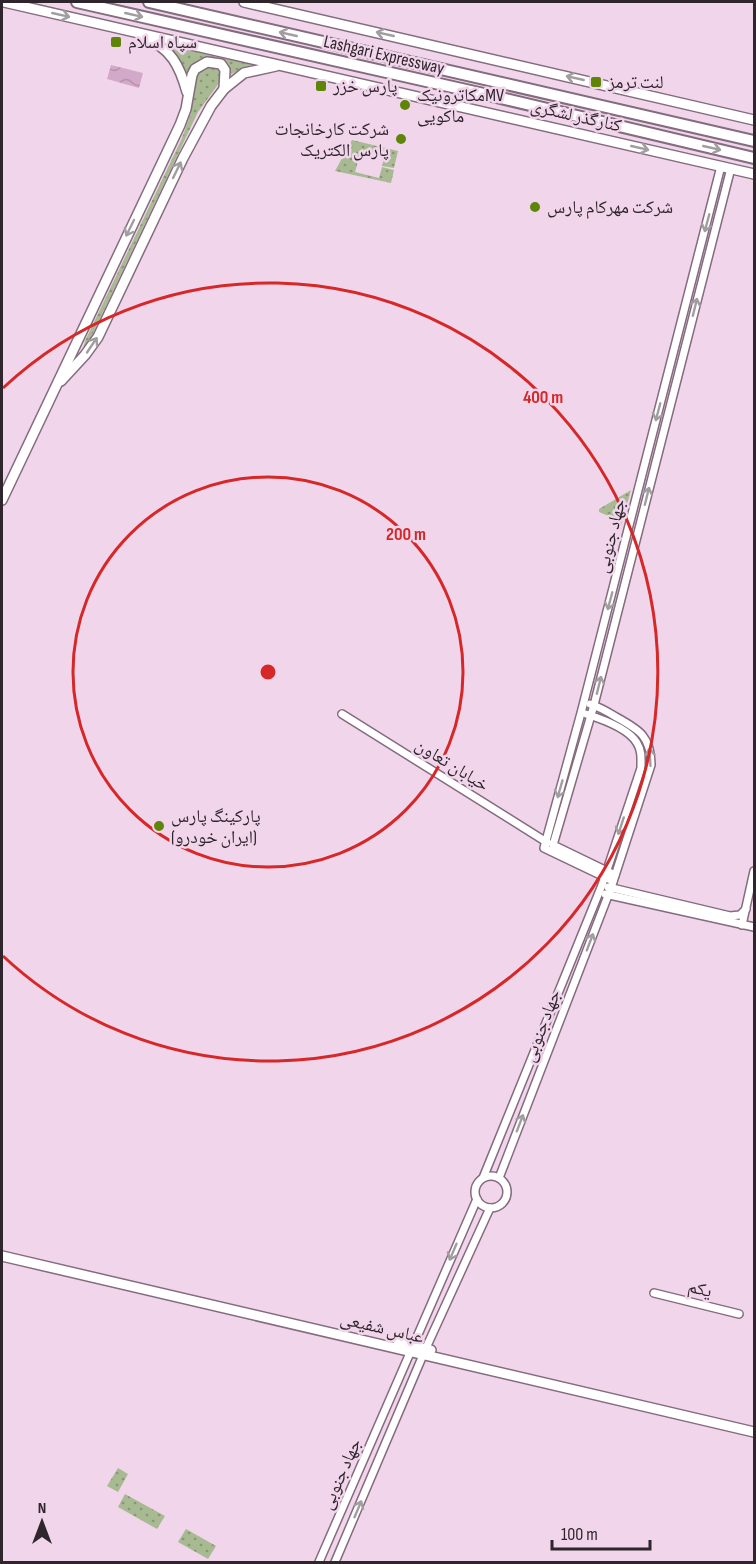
<svg xmlns="http://www.w3.org/2000/svg" width="756" height="1564" viewBox="0 0 756 1564" font-family="'Sofia Sans Condensed','Noto Naskh Arabic',sans-serif">
<defs>
<pattern id="grass-dots" width="8" height="8" patternUnits="userSpaceOnUse" patternTransform="scale(1.5)"><rect width="8" height="8" fill="#a7ba91"/><path d="M2 2h.1M6 6h.1" fill="none" stroke="#889777" stroke-width="1.8" stroke-linecap="round"/></pattern>
<pattern id="water-waves" width="16" height="10" patternUnits="userSpaceOnUse" patternTransform="scale(1.5)"><rect width="16" height="10" fill="#d3a9c9"/><path d="M0 5q4-4 8 0t8 0" fill="none" stroke="#b591ad"/></pattern>
</defs>
<rect width="100%" height="100%" fill="#f1d5ea"/>
<g fill="url(#grass-dots)">
<polygon points="162,43 216,57 253,64 229,75 228,68 198,62 192,66 186,84"/>
<polygon points="208,65 219,67 223,72 222,79 198,112 85,350 83,349 85,341 182,138 191,113 195,74"/>
<polygon points="352,140 398,151 394,168 382,166 385,155 388,156 389,153 381,151 380,154 361,150 355,172 379,178 382,167 394,170 391,183 335,171"/>
<polygon points="631,490 621,526 616,519 599,512 599,509"/>
<polygon points="118,1468 128,1474 118,1492 107,1486"/>
<polygon points="125,1494 165,1516 157,1529 118,1507"/>
<polygon points="186,1529 216,1546 208,1559 178,1542"/>
</g>
<polygon fill="url(#water-waves)" points="111,65 143,73 139,88 107,79"/>
<g fill="none" stroke-linecap="round" stroke-linejoin="round">
<g stroke="#846b7e" stroke-width="10">
<g id="minor">
<polyline points="342,714 548,843"/>
<polyline points="615,875 553,845 594,705 731,168"/>
<polyline points="613,881 544,848 581,713 721,166"/>
<polyline points="608,887 730,916 740,915 746,909"/>
<polyline points="605,894 754,927"/>
<polyline points="742,925 754,871"/>
<circle cx="491" cy="1192" r="16"/>
<path d="M483 1178 602 885 641 768C641 759 642 751 637 743 629 729 602 719 586 714"/>
<path d="M499 1178 611 888 651 765C651 737 640 730 616 717 608 712 599 707 590 704"/>
<polyline points="654,1293 739,1314"/>
<polyline points="319,1562 477,1199"/>
<polyline points="335,1562 426,1348 490,1208"/>
</g>
</g>
<g stroke="#846b7e" stroke-width="12">
<g id="major">
<polyline points="4,2 754,174"/>
<polyline points="244,2 754,120"/>
<path d="M144 38C171 47 180 67 187 92"/>
<polyline points="61,381 85,355 98,337 183,158 211,106 224,89 244,73 276,66"/>
<polyline points="2,500 180,125 186,109 192,75 195,69 207,62 221,64 225,70 224,89"/>
<polyline points="2,1256 754,1432"/>
<polyline points="398,1342 431,1350"/>
</g>
</g>
<g stroke="#846b7e" stroke-width="14">
<g id="highway">
<polyline points="77,2 488,95 754,158"/>
<polyline points="149,2 754,141"/>
</g>
</g>
<use href="#minor" stroke="#fff" stroke-width="7"/>
<use href="#major" stroke="#fff" stroke-width="9"/>
<use href="#highway" stroke="#fff" stroke-width="10"/>
</g>
<defs><path id="oneway-shaft" d="M-6 0H5M1.5-3L5.5 0L1.5 3" fill="none" stroke-width="1.6" stroke-linecap="round" stroke-linejoin="round" transform="scale(1.5)"/></defs>
<g stroke="#a19da0">
<use href="#oneway-shaft" transform="translate(61 15) rotate(13)"/>
<use href="#oneway-shaft" transform="translate(134 15) rotate(13)"/>
<use href="#oneway-shaft" transform="translate(288 34) rotate(-167)"/>
<use href="#oneway-shaft" transform="translate(385 34) rotate(-167)"/>
<use href="#oneway-shaft" transform="translate(575 78) rotate(-167)"/>
<use href="#oneway-shaft" transform="translate(640 148) rotate(13)"/>
<use href="#oneway-shaft" transform="translate(712 148) rotate(13)"/>
<use href="#oneway-shaft" transform="translate(177 170) rotate(-64)"/>
<use href="#oneway-shaft" transform="translate(707 223) rotate(105)"/>
<use href="#oneway-shaft" transform="translate(130 228) rotate(116)"/>
<use href="#oneway-shaft" transform="translate(695 307) rotate(-76)"/>
<use href="#oneway-shaft" transform="translate(92 345) rotate(-56)"/>
<use href="#oneway-shaft" transform="translate(658 412) rotate(105)"/>
<use href="#oneway-shaft" transform="translate(647 496) rotate(-76)"/>
<use href="#oneway-shaft" transform="translate(610 601) rotate(105)"/>
<use href="#oneway-shaft" transform="translate(599 685) rotate(-76)"/>
<use href="#oneway-shaft" transform="translate(650 757) rotate(-93)"/>
<use href="#oneway-shaft" transform="translate(560 789) rotate(106)"/>
<use href="#oneway-shaft" transform="translate(621 826) rotate(108)"/>
<use href="#oneway-shaft" transform="translate(590 942) rotate(-69)"/>
<use href="#oneway-shaft" transform="translate(520 1123) rotate(-69)"/>
<use href="#oneway-shaft" transform="translate(453 1252) rotate(113)"/>
<use href="#oneway-shaft" transform="translate(358 1509) rotate(-67)"/>
</g>
<g fill="none" stroke="#d62828" stroke-width="3">
<circle cx="268" cy="672" r="195"/>
<path d="M3 388A389 389 0 1 1 3 956"/>
</g>
<g fill="#5e8508" stroke="#f1d5ea" stroke-width="2">
<rect x="110" y="36" width="12" height="12" rx="3"/>
<rect x="590" y="76" width="12" height="12" rx="3"/>
<rect x="315" y="80" width="12" height="12" rx="3"/>
<circle cx="405" cy="105" r="6"/>
<circle cx="401" cy="139" r="6"/>
<circle cx="535" cy="207" r="6"/>
<circle cx="159" cy="826" r="6"/>
</g>
<g text-anchor="middle" dominant-baseline="central" stroke-width="5" stroke-linejoin="round" paint-order="stroke">
<g font-size="18" fill="#2f252d" stroke="#f1d5ea" text-anchor="start">
<text x="128" y="42">سپاه اسلام</text>
<text x="608" y="82">لنت ترمز</text>
<text x="333" y="86">پارس خزر</text>
<text x="417" y="95">مکاترونیکMV<tspan x="417" dy="21">ماکویی</tspan></text>
<text x="389" y="129" text-anchor="end">شرکت کارخانجات<tspan x="389" dy="21">پارس الکتریک</tspan></text>
<text x="547" y="207">شرکت مهرکام پارس</text>
<text x="171" y="816">پارکینگ پارس<tspan x="171" dy="21">(ایران خودرو)</tspan></text>
</g>
<g font-size="18" fill="#2f252d" stroke="#f1d5ea">
<text transform="translate(384 55) rotate(13)">Lashgari Expressway</text>
<text transform="translate(576 116) rotate(13)">کنارگذر لشگری</text>
<text transform="translate(611 536) rotate(-76)">جهاد جنوبی</text>
<text transform="translate(452 765) rotate(32)">خیابان تعاون</text>
<text transform="translate(542 1026) rotate(-69)">جهاد جنوبی</text>
<text transform="translate(700 1289) rotate(14)">یکم</text>
<text transform="translate(382 1328) rotate(13)">عباس شفیعی</text>
<text transform="translate(341 1474) rotate(-66)">جهاد جنوبی</text>
</g>
</g>
<circle cx="268" cy="672" r="9" fill="#d62828" stroke="#f1d5ea" stroke-width="3"/>
<g font-size="18" text-anchor="middle" font-weight="bold" fill="#d62828" stroke="#f1d5ea" stroke-width="5" stroke-linejoin="round" paint-order="stroke">
<text x="543" y="403">400 m</text>
<text x="406" y="540">200 m</text>
</g>
<rect width="756" height="1564" fill="none" stroke="#2f252d" stroke-width="6"/>
<g transform="translate(42 1522)" stroke="#f1d5ea" stroke-width="4.5" paint-order="stroke">
<path d="M0-4.5L10 22L0 15L-10 22Z" fill="#2f252d"/>
<text y="-9" font-size="16" font-weight="bold" text-anchor="middle" fill="#2f252d">N</text>
</g>
<path d="M552 1540v9h98v-9" fill="none" stroke="#2f252d" stroke-width="3"/>
<text x="561" y="1540" font-size="18" fill="#2f252d" stroke="#f1d5ea" stroke-width="4.5" paint-order="stroke">100 m</text>
</svg>
